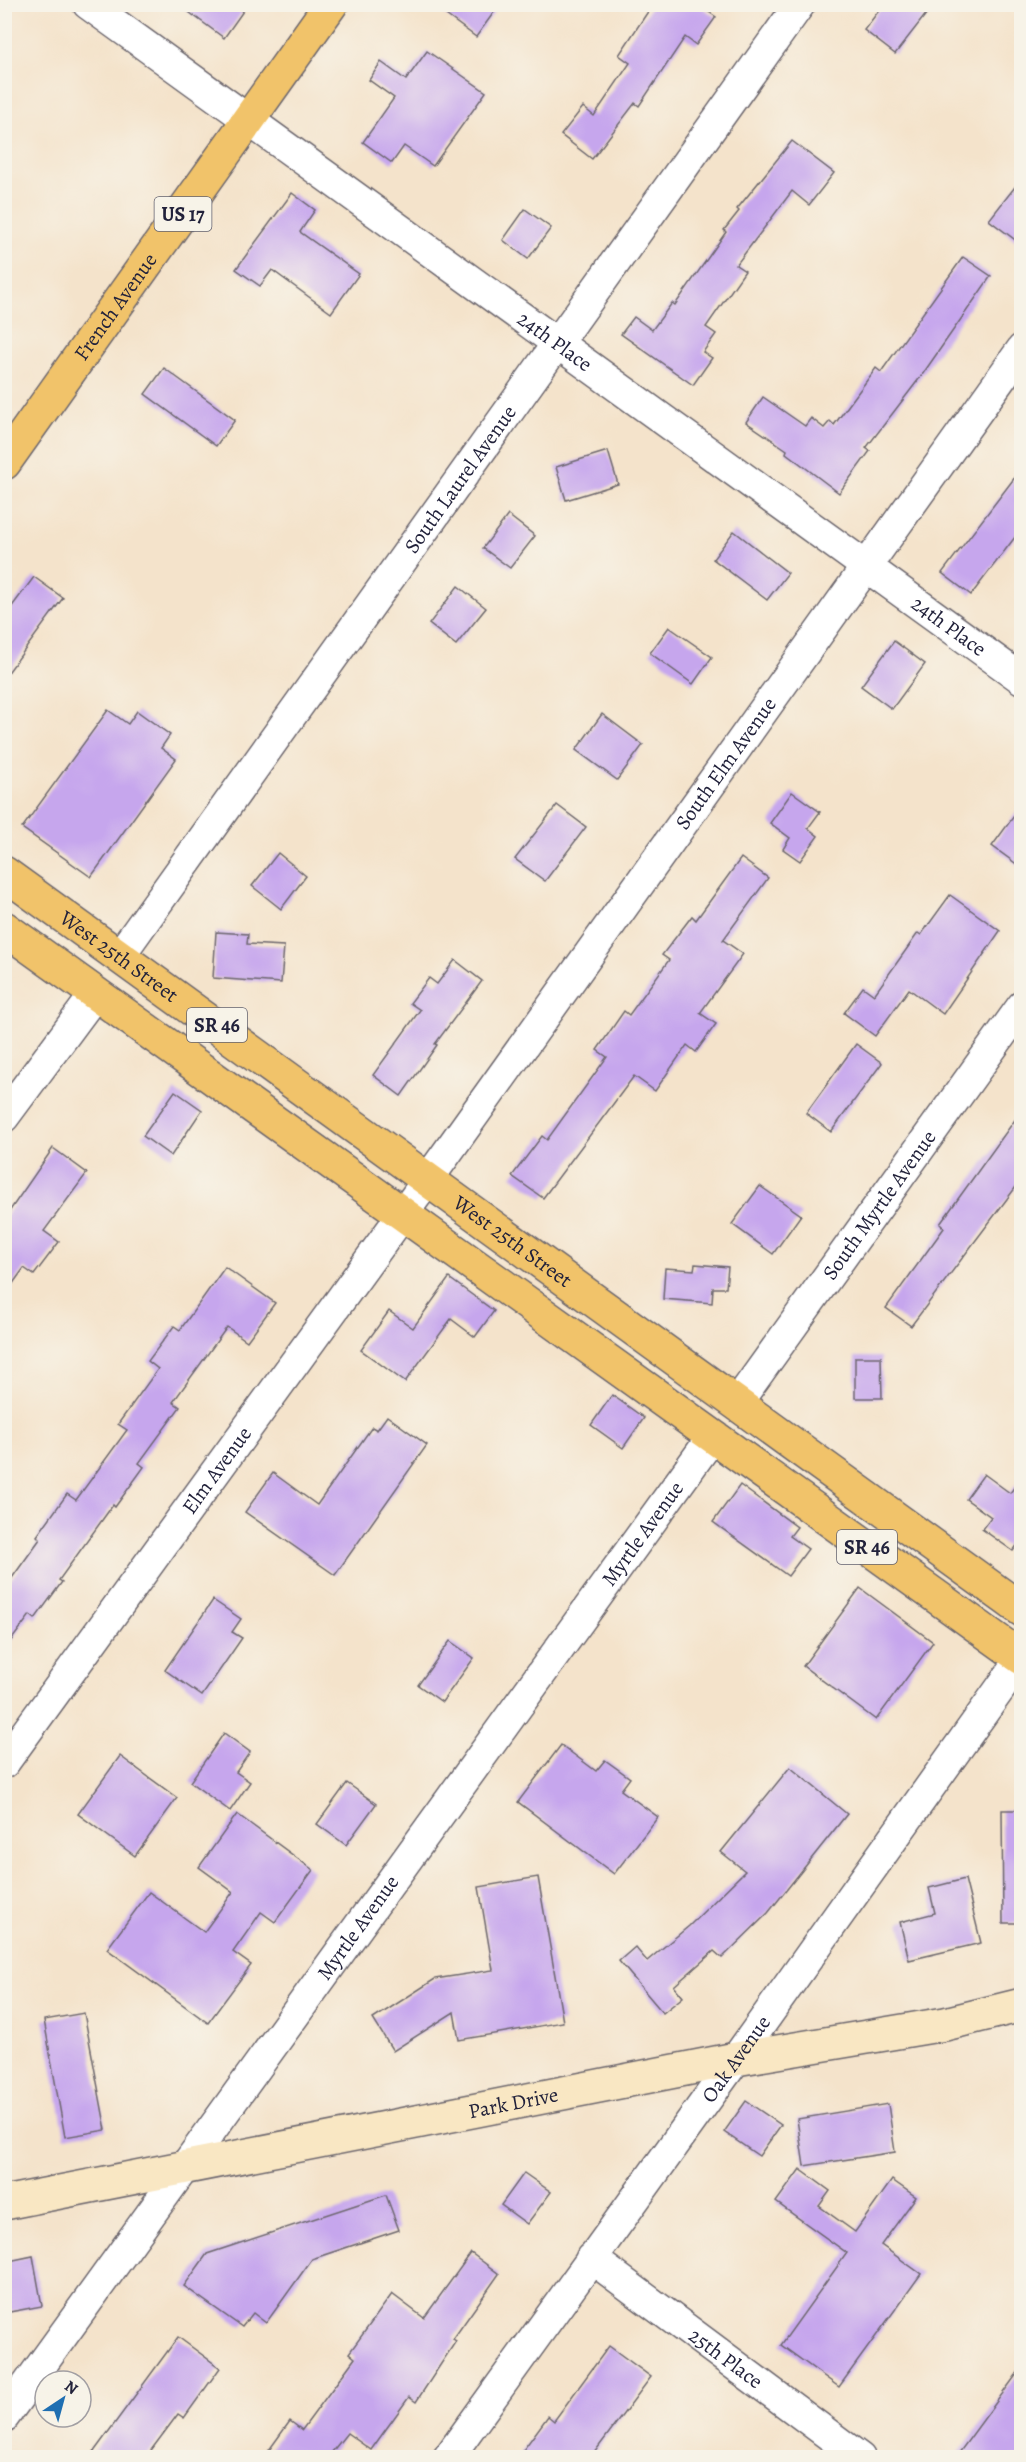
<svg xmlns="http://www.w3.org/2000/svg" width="1026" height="2462" viewBox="0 0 1026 2462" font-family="Alegreya,serif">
<rect width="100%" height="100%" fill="#f7f3e8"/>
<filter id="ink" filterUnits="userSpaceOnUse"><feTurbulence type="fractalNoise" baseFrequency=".0167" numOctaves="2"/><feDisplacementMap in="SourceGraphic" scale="12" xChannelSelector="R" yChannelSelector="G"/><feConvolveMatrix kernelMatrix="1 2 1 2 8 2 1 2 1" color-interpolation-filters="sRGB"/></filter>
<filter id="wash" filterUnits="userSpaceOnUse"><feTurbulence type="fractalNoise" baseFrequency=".008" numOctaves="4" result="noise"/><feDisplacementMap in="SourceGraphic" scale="24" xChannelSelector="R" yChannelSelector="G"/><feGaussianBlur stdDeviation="1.35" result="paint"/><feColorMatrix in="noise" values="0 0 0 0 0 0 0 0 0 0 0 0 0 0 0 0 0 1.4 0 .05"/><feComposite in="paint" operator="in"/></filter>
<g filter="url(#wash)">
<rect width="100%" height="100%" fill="#f4e3cb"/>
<g id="blocks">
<g fill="#c6a6ed">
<polygon points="178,4 248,4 224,38"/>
<polygon points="431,4 500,4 476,37"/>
<polygon points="653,4 697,4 716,17 696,45 685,37 639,106 635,103 592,159 561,135 583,107 594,116 630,63 619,55"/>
<polygon points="884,4 934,4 895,54 864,30"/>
<polygon points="427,51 486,92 433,166 404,146 392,163 363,142 394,98 369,80 381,62 406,80"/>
<polygon points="792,141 834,173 809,205 792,191 736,265 745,271 706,327 716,334 703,352 712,358 693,385 621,334 634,317 652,330 672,303 675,305 726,232 724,230 739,211 737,209"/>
<polygon points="1022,178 1022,245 989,220"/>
<polygon points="292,193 315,210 300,232 359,274 331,313 272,270 260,286 236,269"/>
<polygon points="525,209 551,228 528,259 503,240"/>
<polygon points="963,257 991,276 922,375 866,448 870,451 839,493 786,453 787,450 746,422 763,397 805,426 811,418 824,428 830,421 834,425 876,368 881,372"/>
<polygon points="164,368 235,420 216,446 145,394"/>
<polygon points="608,451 618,484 566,500 556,467"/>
<polygon points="1022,468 1022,528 971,595 942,573"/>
<polygon points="508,515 535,536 510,568 483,548"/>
<polygon points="734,531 788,573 767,600 713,559"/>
<polygon points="34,577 63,598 4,678 4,617"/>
<polygon points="458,586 486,608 456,645 429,624"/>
<polygon points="669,627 712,657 693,684 650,653"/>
<polygon points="894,641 925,664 892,709 861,686"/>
<polygon points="108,710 128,724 137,711 170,735 161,748 176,759 91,877 22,828"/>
<polygon points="602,714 643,745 617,780 576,750"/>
<polygon points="792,792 820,812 808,828 818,836 800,861 783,849 790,838 770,823"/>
<polygon points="557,805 586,827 545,881 515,859"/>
<polygon points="1022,805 1022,868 992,846"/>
<polygon points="278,853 306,876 281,909 252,886"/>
<polygon points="741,858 768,878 723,940 743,954 700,1013 716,1024 696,1052 687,1045 655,1091 634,1076 543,1198 512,1176 542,1136 547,1140 607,1057 597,1050 624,1011 629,1015 669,960 662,955 692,916 696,920"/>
<polygon points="950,895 1000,931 943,1014 909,989 875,1036 844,1013 863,987 874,995 918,933 921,935"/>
<polygon points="216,932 248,934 247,944 284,946 281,983 213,978"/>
<polygon points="455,960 482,981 435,1044 437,1045 401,1096 373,1075 420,1010 410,1003 429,978 437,984"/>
<polygon points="856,1044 882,1063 831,1132 806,1113"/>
<polygon points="175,1091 202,1110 171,1156 143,1136"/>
<polygon points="1022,1110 1022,1179 911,1326 886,1308 944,1228 940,1224"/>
<polygon points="53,1148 87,1173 44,1231 59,1242 34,1275 24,1268 4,1296 4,1219"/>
<polygon points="760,1186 801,1215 773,1254 732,1224"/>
<polygon points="695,1264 728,1267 726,1288 713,1288 712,1303 663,1299 665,1268 694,1270"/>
<polygon points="225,1267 275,1303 247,1341 227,1327 173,1402 180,1407 139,1463 144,1467 115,1507 113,1505 59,1580 62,1582 35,1619 30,1615 4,1650 4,1589 40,1539 37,1536 67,1494 76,1500 127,1430 118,1424 158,1369 148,1361 174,1326 180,1330"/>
<polygon points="449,1278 494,1311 475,1337 451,1319 405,1382 361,1350 389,1311 413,1328"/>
<polygon points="855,1357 881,1357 882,1398 855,1398"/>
<polygon points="612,1395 644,1418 623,1448 591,1425"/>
<polygon points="387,1416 427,1445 335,1575 245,1512 273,1473 317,1505 372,1427 377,1430"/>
<polygon points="984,1474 1010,1493 1022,1477 1022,1539 1013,1551 982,1529 991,1517 966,1499"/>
<polygon points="740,1485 797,1527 790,1536 808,1549 788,1576 713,1522"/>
<polygon points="860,1588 933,1642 876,1720 803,1666"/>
<polygon points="213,1600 241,1619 232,1632 242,1638 202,1696 165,1670"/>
<polygon points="450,1641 474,1658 442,1702 418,1685"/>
<polygon points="224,1733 250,1752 236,1772 250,1782 230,1811 190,1782"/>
<polygon points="561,1745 596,1771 605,1760 630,1778 621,1790 658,1817 614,1874 518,1802"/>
<polygon points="120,1756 177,1798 135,1856 78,1814"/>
<polygon points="790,1767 847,1814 768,1913 722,1958 714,1951 674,1986 683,1997 663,2013 619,1961 635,1947 647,1961 689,1926 745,1871 721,1852"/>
<polygon points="347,1783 376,1804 346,1845 317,1824"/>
<polygon points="1002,1810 1022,1810 1022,1923 1003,1923"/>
<polygon points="237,1814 313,1870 275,1922 261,1912 233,1952 251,1965 208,2023 107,1949 149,1892 204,1932 233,1892 199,1867"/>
<polygon points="538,1877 563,2022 459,2040 454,2012 393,2051 373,2019 435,1979 493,1970 479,1887"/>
<polygon points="965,1879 981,1943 909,1960 900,1922 935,1913 929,1888"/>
<polygon points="84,2013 106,2130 65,2137 44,2020"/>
<polygon points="746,2101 781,2125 759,2156 724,2132"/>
<polygon points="888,2104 895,2152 804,2166 797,2119"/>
<polygon points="800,2169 830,2191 819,2206 855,2232 892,2180 916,2197 881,2245 921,2274 839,2387 781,2345 847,2253 776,2202"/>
<polygon points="524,2173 551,2192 527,2224 501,2205"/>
<polygon points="386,2195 399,2230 312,2259 266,2323 253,2313 242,2327 184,2286 207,2254"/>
<polygon points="471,2253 499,2274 453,2339 456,2341 416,2402 409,2397 371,2450 347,2433 328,2457 264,2457 290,2421 302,2430 355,2358 349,2353 392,2294 424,2318"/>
<polygon points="33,2256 42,2306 4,2313 4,2262"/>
<polygon points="178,2337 220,2368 184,2418 178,2414 146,2457 90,2457"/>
<polygon points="609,2346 651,2377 591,2457 518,2457 548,2416 554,2421"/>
<polygon points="1022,2367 1022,2457 956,2457"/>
</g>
</g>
</g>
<g filter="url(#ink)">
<use href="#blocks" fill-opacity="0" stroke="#6c666d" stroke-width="1.5"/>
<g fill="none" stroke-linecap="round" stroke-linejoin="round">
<g stroke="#6c666d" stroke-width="33">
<g id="street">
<path id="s1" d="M88 4 1022 679"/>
<path id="s2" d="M120 955 800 4"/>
<polyline points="4,1117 96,993"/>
<path id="s3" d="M737 1403 1022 1006"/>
<path id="s4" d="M4 1763 429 1178 1022 349"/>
<path id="s5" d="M591 2258 860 2458"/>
<path id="s6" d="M4 2417 713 1436"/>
<path id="s7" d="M448 2458 736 2059 1022 1658"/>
</g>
</g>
<g stroke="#6c666d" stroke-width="36">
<g id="secondary">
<path id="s8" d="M4 2203 736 2059 945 2024 1022 2005"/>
</g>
</g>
<g stroke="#6c666d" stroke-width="36">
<g id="primary">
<path id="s9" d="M4 463 331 4"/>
<path id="s10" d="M4 873 1022 1610"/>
<polyline points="4,928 1022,1658"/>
</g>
</g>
<use href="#street" stroke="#fff" stroke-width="30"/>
<use href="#secondary" stroke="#f9e7c3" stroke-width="33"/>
<use href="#primary" stroke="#f1c36a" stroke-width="33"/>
</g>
</g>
<g text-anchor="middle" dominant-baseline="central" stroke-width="4.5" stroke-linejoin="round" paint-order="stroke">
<g fill="#f7f3e8" stroke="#62616f" stroke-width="1.5">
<rect x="154.5" y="197" width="57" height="34" rx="4.5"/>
<rect x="187" y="1008" width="60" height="34" rx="4.5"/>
<rect x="837" y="1530" width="60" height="34" rx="4.5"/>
</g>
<g font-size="20" font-weight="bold" fill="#22223b">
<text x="183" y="214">US 17</text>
<text x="217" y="1025">SR 46</text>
<text x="867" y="1547">SR 46</text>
</g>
<g font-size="21" fill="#22223b" stroke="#f7f3e8">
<text stroke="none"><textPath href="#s9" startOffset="192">French Avenue</textPath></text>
<text stroke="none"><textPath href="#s1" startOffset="576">24th Place</textPath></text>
<text stroke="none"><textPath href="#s2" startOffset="585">South Laurel Avenue</textPath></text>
<text stroke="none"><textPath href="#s1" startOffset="1062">24th Place</textPath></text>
<text stroke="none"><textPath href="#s4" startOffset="1233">South Elm Avenue</textPath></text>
<text stroke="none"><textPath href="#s10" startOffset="142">West 25th Street</textPath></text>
<text stroke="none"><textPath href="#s3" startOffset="244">South Myrtle Avenue</textPath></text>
<text stroke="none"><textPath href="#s10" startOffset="628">West 25th Street</textPath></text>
<text stroke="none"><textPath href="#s4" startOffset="362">Elm Avenue</textPath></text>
<text stroke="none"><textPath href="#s6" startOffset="1090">Myrtle Avenue</textPath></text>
<text stroke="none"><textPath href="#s6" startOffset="604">Myrtle Avenue</textPath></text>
<text stroke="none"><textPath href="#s7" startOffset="492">Oak Avenue</textPath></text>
<text stroke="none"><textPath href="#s8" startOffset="519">Park Drive</textPath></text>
<text stroke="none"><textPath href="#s5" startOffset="168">25th Place</textPath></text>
</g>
</g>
<rect width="1026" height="2462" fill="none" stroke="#f7f3e8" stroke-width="24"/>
<g transform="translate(63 2399) rotate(36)"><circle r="28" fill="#f7f3e8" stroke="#a29fa3" stroke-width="1.5"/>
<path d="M0-4.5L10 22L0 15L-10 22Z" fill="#1f6fb2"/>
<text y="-9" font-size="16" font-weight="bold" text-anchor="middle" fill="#22223b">N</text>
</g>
</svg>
